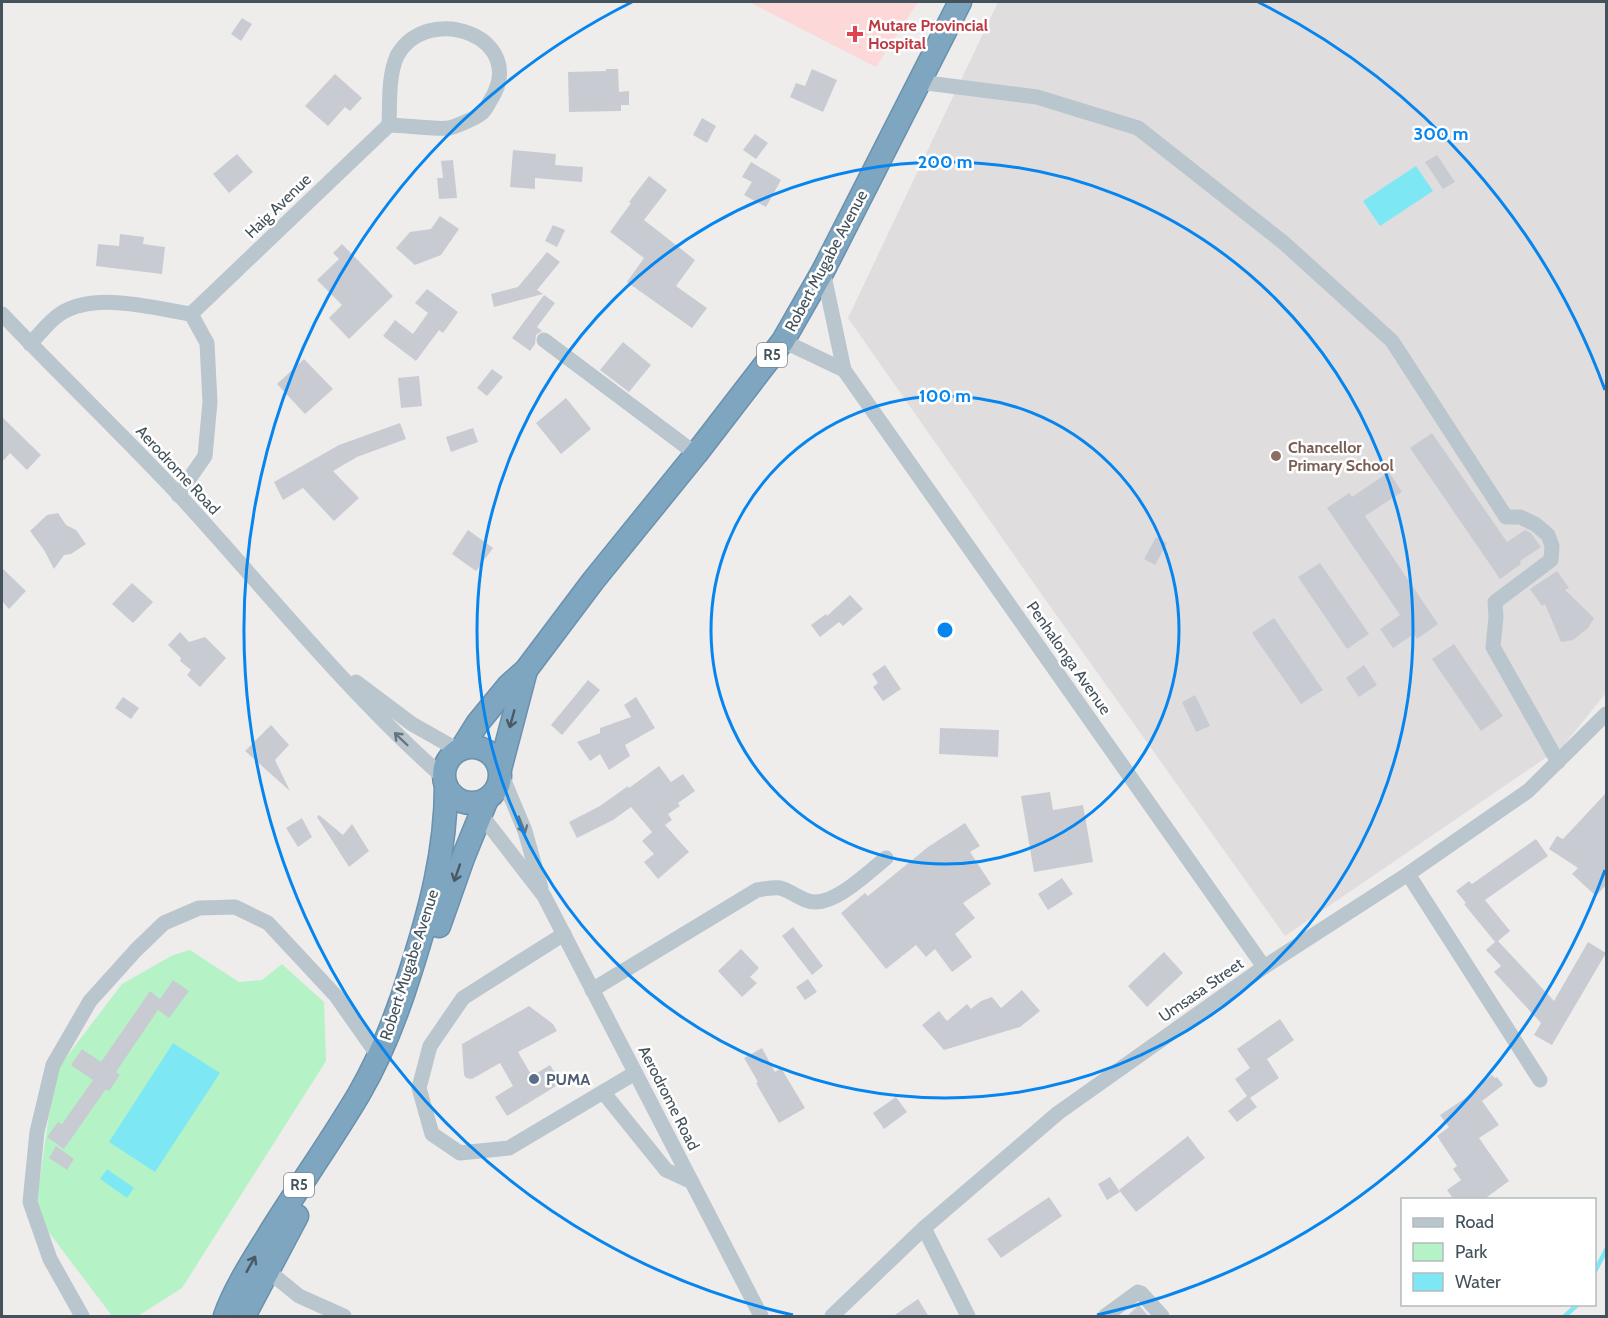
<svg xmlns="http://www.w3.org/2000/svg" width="1608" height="1318" viewBox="0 0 1608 1318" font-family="Cabin,sans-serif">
<rect width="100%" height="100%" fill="#efecec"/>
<polygon fill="#e0ddde" points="998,2 1606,2 1606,693 1563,746 1285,936 1042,595 848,318"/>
<polygon fill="#fdd8d9" points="749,2 918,2 876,67"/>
<polygon fill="#b5f3c6" points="190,950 239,982 262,980 282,964 324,1002 326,1061 182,1288 138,1316 112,1316 35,1214 55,1072 122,984 173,955"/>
<g fill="#7de8f4">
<polygon points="1416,166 1433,191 1380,226 1363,201"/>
<polygon points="173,1043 220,1073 155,1172 109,1142"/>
<polygon points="107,1169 134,1188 127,1198 100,1179"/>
</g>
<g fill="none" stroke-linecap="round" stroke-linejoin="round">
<g stroke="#7de8f4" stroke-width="4.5">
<polyline points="1594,1273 1606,1250"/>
<polyline points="1565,1316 1578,1304"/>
</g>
</g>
<g fill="#c8ccd2">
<polygon points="242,18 252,24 241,41 231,34"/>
<polygon points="606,69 618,69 619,92 629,91 629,105 621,105 621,111 569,112 568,72 606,71"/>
<polygon points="812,69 837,80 823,112 790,97 796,83 805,86"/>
<polygon points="335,74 362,98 350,111 345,107 328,126 305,106"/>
<polygon points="702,118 716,126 707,143 693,135"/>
<polygon points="755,134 768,143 756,159 743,150"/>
<polygon points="513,150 556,154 555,165 583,167 582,182 535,178 535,189 510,187"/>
<polygon points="237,154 253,172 229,193 213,174"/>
<polygon points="1437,155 1455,182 1443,189 1425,162"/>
<polygon points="453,160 457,198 439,199 437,178 443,178 441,161"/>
<polygon points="751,162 781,180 766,207 744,195 752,182 742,177"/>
<polygon points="649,176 667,190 644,220 695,260 676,286 707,308 692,328 627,282 644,258 610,232 631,203 629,202"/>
<polygon points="440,216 459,229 441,255 415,265 396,248 410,232 431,229"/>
<polygon points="553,225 565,230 557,247 545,241"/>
<polygon points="120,234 144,237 143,244 165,247 162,274 96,266 98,244 119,246"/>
<polygon points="342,244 393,296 349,339 329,318 342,305 317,280 339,259 333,253"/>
<polygon points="547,252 560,262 537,290 543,294 494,307 491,294 518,287"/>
<polygon points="427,289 458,312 443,333 439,330 416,361 383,336 395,320 413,334 428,313 415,303"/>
<polygon points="544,295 555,303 537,327 542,331 536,335 535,344 530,351 512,338"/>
<polygon points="623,342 651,365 629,392 600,370"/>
<polygon points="304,359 333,389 305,414 277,384"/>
<polygon points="492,369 503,377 487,396 477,388"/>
<polygon points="419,376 422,406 401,408 398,378"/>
<polygon points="566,398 591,429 561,454 536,423"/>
<polygon points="2,417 41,455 27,470 10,453 2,462"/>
<polygon points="400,423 406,439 357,457 333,471 359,498 334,521 303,488 283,500 274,482 339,445"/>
<polygon points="473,428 478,442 451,452 446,437"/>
<polygon points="1432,433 1507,542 1525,530 1531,533 1541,547 1520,561 1521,564 1500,579 1410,448"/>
<polygon points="1389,472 1402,492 1365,516 1438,624 1417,639 1414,634 1393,648 1380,629 1400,615 1327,508 1349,493 1352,497"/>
<polygon points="58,513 66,525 76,530 86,544 71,554 64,555 54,569 44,550 30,531 47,515"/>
<polygon points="468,530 493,548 476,571 452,554"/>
<polygon points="1156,537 1167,543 1155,565 1144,559"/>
<polygon points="1320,563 1369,634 1347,649 1298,577"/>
<polygon points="2,568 26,591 9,609 2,601"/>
<polygon points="1557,571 1569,588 1565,590 1594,618 1588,628 1573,640 1561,642 1545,604 1542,606 1530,589"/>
<polygon points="132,583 153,602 133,623 112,604"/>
<polygon points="850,595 863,609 843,626 839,622 820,637 811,625 826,614 827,616"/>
<polygon points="1274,618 1323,690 1301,704 1252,633"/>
<polygon points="180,632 189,642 205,637 226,658 200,687 187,675 191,670 180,661 181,658 168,645"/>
<polygon points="1454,644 1503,716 1481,731 1432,659"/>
<polygon points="885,665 901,689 883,701 873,687 878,683 872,674"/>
<polygon points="1364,665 1377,685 1359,697 1346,678"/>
<polygon points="588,680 600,690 562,735 551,725"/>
<polygon points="1195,695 1210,726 1196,732 1182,702"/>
<polygon points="123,697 139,708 131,719 115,708"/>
<polygon points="636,697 655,728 625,745 630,756 609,770 600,754 590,761 577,742 600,733 600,728 631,717 624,705"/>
<polygon points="271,725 289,745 275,760 290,791 245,751"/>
<polygon points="940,728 999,730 998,757 939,754"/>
<polygon points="659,766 671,782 683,774 695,791 678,803 680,806 668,814 672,820 665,825 689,852 658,879 644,862 654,854 642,841 652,832 631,807 613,820 577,838 569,822 600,806 628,786 629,788"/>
<polygon points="1050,792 1053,810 1083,805 1093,862 1034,872 1021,796"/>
<polygon points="1606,793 1606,885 1596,896 1572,874 1578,868 1549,849 1557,836 1563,839"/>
<polygon points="319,815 343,835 352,824 369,851 349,867 317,817"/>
<polygon points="302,818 312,837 298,847 286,828"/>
<polygon points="965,823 980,846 970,852 991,884 963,903 975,918 955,934 972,957 952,972 935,949 926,957 916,945 886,969 841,913 865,893 868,896 928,847"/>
<polygon points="1536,839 1548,856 1485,900 1510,931 1498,941 1554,1001 1588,942 1606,953 1552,1045 1534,1035 1541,1023 1494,972 1501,966 1486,950 1495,942 1464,904 1466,903 1456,891 1469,881 1472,884"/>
<polygon points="1062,878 1073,894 1048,910 1038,894"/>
<polygon points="793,927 823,966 812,975 782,936"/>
<polygon points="741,949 759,968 750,977 757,983 742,997 718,971"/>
<polygon points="1164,952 1183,973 1147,1007 1128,986"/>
<polygon points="808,979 817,992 805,1000 796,987"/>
<polygon points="173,980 189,991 169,1018 158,1010 116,1072 120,1075 109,1091 106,1089 64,1149 47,1137 58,1122 62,1124 93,1080 71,1065 82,1049 101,1062 150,991 160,999"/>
<polygon points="1022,990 1040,1011 1020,1027 944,1050 922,1025 939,1011 947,1021 967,1004 971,1009 981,1001 992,997 1001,1008"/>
<polygon points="529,1006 553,1024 557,1031 518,1052 532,1076 550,1065 561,1083 507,1116 495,1097 513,1086 500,1063 472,1079 466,1078 464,1075 462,1044"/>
<polygon points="1280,1019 1294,1040 1267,1059 1279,1078 1250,1098 1257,1107 1237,1122 1228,1111 1247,1096 1235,1079 1250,1068 1237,1049"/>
<polygon points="762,1048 775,1072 781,1068 805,1108 779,1123 756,1083 758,1082 744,1058"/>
<polygon points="1492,1075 1495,1078 1497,1077 1503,1085 1482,1101 1499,1125 1479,1138 1509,1181 1483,1200 1454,1200 1447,1190 1461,1180 1453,1169 1457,1166 1437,1136 1449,1127 1440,1115 1479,1089 1478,1087"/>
<polygon points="896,1097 907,1112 884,1129 873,1113"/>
<polygon points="1188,1136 1205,1158 1136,1212 1119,1190"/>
<polygon points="56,1146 74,1159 67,1170 49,1158"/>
<polygon points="1110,1177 1120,1192 1107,1200 1098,1184"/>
<polygon points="1049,1197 1062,1216 1001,1258 987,1239"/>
<polygon points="918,1299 929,1317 892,1317"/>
<polygon points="1139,1305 1149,1317 1126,1317"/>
</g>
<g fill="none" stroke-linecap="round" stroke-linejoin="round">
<g stroke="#6a91ad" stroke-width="25">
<g id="highway">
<circle cx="472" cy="775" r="28"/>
<polyline points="462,748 477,724 509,685 526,670 593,581 696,454 783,341 823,271 960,2"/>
<polyline points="500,769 526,670"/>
<polyline points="439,926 463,858 487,799"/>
<path d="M225 1316C235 1288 252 1262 268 1236 297 1189 330 1143 359 1094 381 1056 397 1015 410 973 430 911 446 851 446 786"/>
<polyline points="244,1316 297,1216"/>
</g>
</g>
<g stroke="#b9c6cd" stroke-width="15">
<polyline points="919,82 1037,97 1138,128 1284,243 1392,341 1506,517 1520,517 1535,524 1548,535 1552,546 1551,560 1495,602 1496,617 1493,647 1558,762"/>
<polyline points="823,271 844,370 1264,967"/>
<path d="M2 314C60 375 122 434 180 496 267 591 347 692 444 778"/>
<path d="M191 314 389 125C390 103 388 76 397 56 428 0 531 38 490 101 488 105 485 110 482 113 478 117 455 127 449 128 437 130 403 125 389 125"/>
<polyline points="544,340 696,454"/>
<polyline points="783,341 844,370"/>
<path d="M30 344C39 335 49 321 60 314 95 291 153 308 191 314L207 343 210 402 205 456 178 495"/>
<polyline points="356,682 412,724 458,750"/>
<polyline points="500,771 525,831 541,888"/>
<polyline points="472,803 544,896 761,1316"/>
<polyline points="1408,874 1540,1080"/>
<polyline points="564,934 463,998 430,1046 419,1088 432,1134 460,1153 509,1148 635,1073"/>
<path d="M592 990 757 890C764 889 774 887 780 888 792 891 803 902 815 902 838 902 869 872 886 858"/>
<polyline points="603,1092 666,1170 692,1182"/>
<polyline points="924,1228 968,1316"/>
<polyline points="267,1270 299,1296 344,1316"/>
<polyline points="82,1316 50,1259 30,1202 37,1132 53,1065 90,1001 136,950 164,923 199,908 235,907 268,923 336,996 379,1057"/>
<polyline points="832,1316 924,1228 1058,1113 1264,967 1408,874 1528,791 1606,714"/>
<polyline points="1105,1316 1138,1292 1141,1293 1162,1316"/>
</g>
<use href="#highway" stroke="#7ea6c1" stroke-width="22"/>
</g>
<defs><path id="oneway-shaft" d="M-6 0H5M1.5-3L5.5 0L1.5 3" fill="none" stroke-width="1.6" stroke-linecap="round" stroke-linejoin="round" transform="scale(1.5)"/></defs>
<g stroke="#495a65">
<use href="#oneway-shaft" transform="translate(512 719) rotate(105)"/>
<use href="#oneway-shaft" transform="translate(457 873) rotate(109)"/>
<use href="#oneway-shaft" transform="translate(251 1264) rotate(-61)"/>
</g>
<g stroke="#66757d">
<use href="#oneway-shaft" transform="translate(401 739) rotate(-136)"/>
<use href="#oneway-shaft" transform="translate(522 825) rotate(69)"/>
</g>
<g fill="none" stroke="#0785ee" stroke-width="3">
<circle cx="945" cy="630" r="234"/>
<circle cx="945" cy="630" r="468"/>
<path d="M1605 870A702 702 0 0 1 1097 1315M793 1315A702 702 0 0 1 632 2M1258 2A702 702 0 0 1 1605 390"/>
</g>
<path fill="#e0444e" stroke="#fff" stroke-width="2" d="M852 25h6v6h6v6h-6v6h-6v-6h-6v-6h6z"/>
<circle fill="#8d6e63" stroke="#fff" stroke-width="2" cx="1276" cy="456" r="6"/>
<circle fill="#5c6f8a" stroke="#fff" stroke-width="2" cx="534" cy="1079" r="6"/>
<g text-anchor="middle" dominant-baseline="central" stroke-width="5" stroke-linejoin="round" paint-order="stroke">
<g fill="#fff" stroke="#7b868c" stroke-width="1.5">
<rect x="757" y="343" width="30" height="24" rx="4.5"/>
<rect x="284" y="1173" width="30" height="24" rx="4.5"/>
</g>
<g font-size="15" font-weight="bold" fill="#43525b">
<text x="772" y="355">R5</text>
<text x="299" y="1185">R5</text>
</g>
<g font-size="16" font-weight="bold" fill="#be3a42" stroke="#fff" text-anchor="start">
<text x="868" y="25">Mutare Provincial<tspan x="868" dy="18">Hospital</tspan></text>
</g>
<g font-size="16" fill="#43525b" stroke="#fff">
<text transform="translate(278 206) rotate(-44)">Haig Avenue</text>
<text transform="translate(826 261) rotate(-62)">Robert Mugabe Avenue</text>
<text transform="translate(178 470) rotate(47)">Aerodrome Road</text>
<text transform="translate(1069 658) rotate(55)">Penhalonga Avenue</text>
<text transform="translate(409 965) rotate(-72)">Robert Mugabe Avenue</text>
<text transform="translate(1201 990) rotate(-35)">Umsasa Street</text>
<text transform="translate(669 1098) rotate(63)">Aerodrome Road</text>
</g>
<g font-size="16" font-weight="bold" fill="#785e54" stroke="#fff" text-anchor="start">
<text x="1288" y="447">Chancellor<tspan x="1288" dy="18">Primary School</tspan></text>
</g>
<g font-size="16" font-weight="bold" fill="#4e5e75" stroke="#fff" text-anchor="start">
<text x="546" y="1079">PUMA</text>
</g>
</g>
<circle cx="945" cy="630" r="9" fill="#0785ee" stroke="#fff" stroke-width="3"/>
<g font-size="18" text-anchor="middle" font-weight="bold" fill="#0785ee" stroke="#fff" stroke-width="5" stroke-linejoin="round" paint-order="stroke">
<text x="1441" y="140">300 m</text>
<text x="945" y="168">200 m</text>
<text x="945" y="402">100 m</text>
</g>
<rect width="1608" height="1318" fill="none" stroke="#43525b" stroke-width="6"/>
<rect x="1401" y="1198" width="195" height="108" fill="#ffffff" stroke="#b4babd" stroke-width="1.5"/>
<rect x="1413" y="1218" width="30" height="9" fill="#b9c6cd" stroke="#b4babd" stroke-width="1.5"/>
<text x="1455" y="1228" font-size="18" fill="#43525b">Road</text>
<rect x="1413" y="1243" width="30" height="18" fill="#b5f3c6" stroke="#b4babd" stroke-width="1.5"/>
<text x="1455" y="1258" font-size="18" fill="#43525b">Park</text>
<rect x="1413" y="1273" width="30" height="18" fill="#7de8f4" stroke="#b4babd" stroke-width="1.5"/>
<text x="1455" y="1288" font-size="18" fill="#43525b">Water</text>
</svg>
